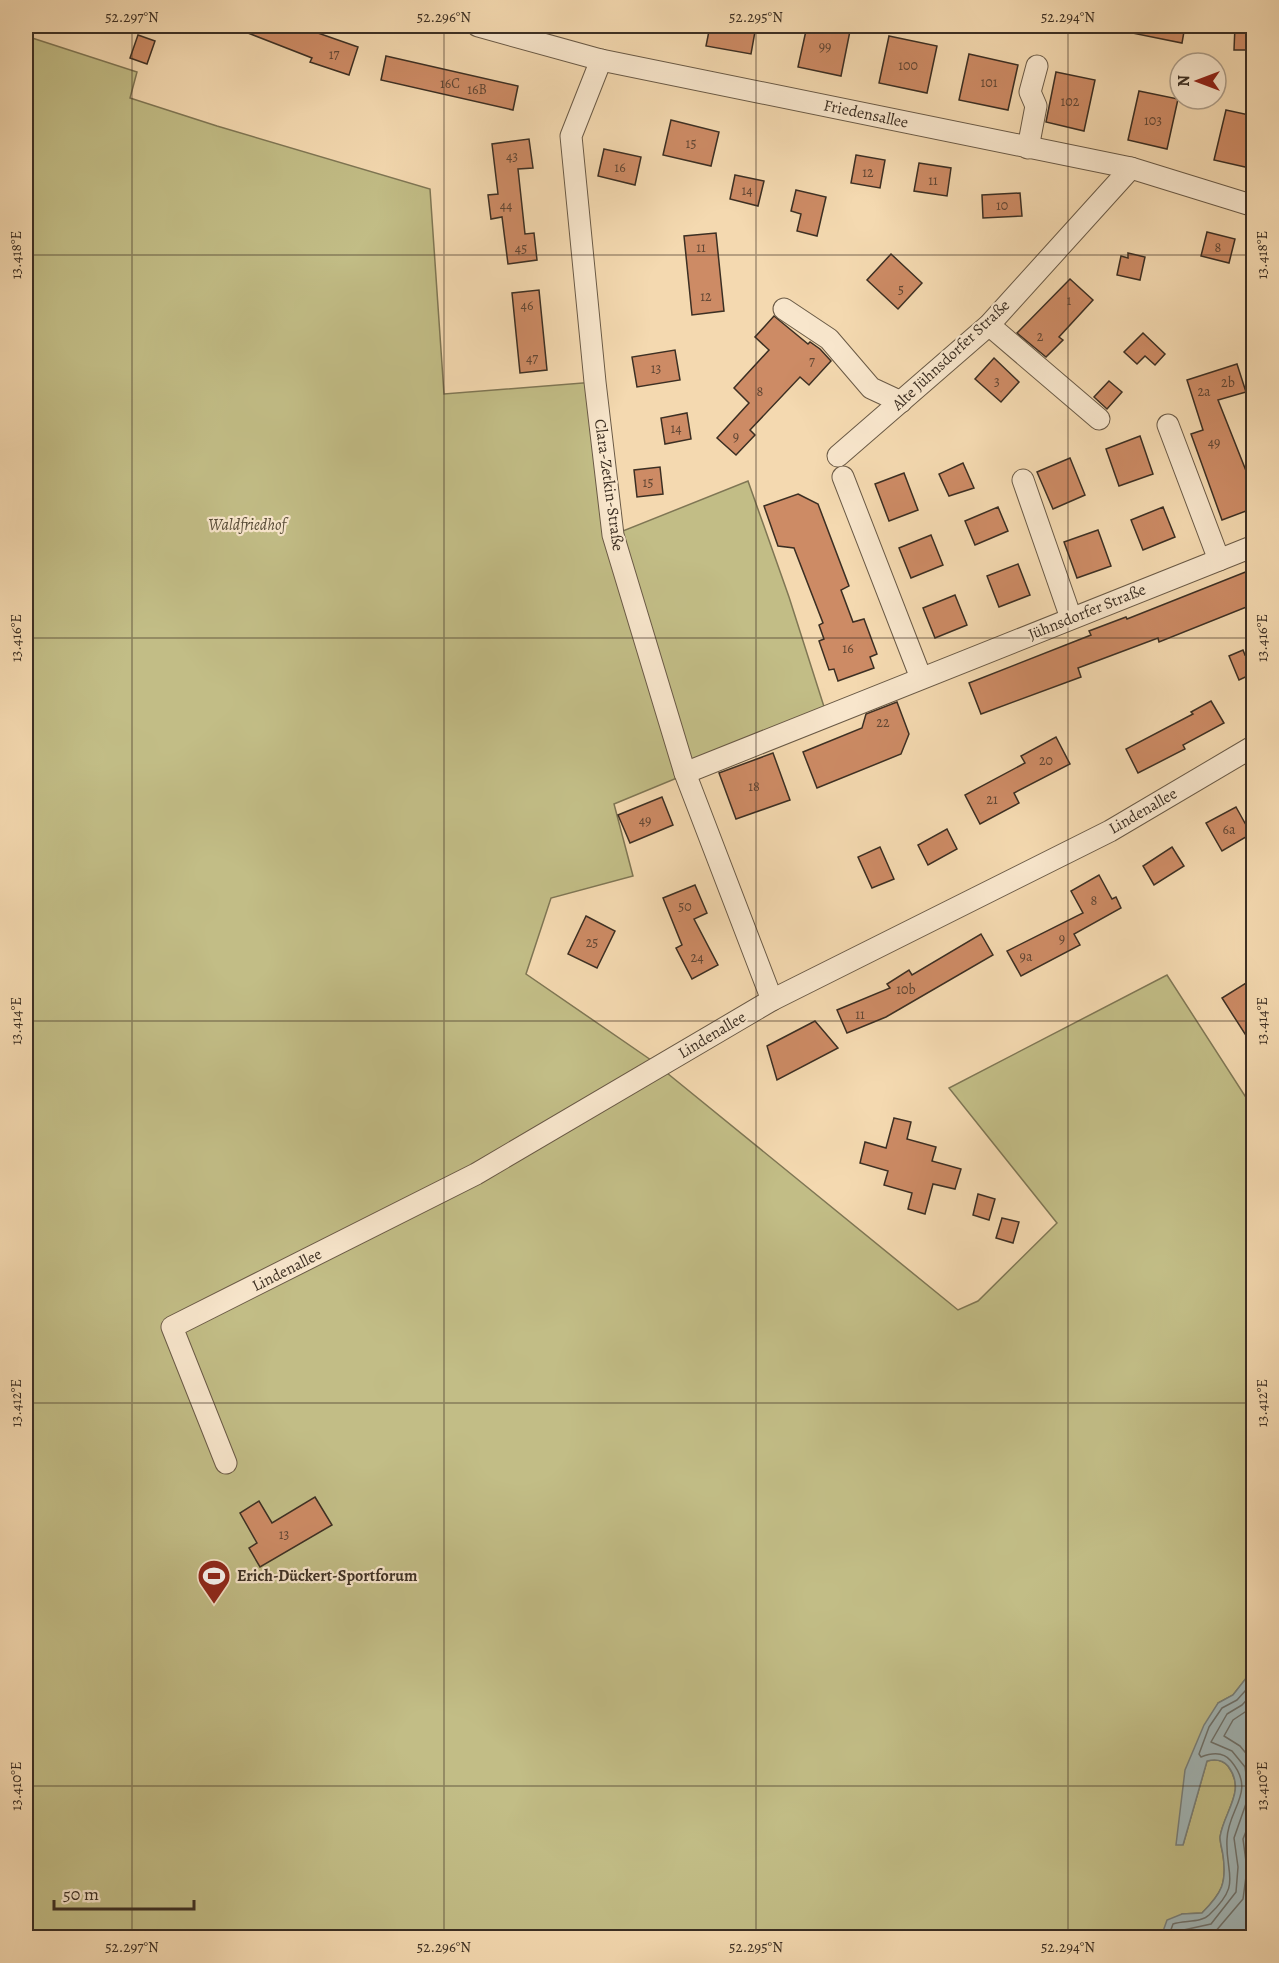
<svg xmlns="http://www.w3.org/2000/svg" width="1279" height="1963" viewBox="0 0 1279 1963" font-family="Alegreya,serif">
<rect width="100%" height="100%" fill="#f4d9b0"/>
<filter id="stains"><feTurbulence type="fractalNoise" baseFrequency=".00333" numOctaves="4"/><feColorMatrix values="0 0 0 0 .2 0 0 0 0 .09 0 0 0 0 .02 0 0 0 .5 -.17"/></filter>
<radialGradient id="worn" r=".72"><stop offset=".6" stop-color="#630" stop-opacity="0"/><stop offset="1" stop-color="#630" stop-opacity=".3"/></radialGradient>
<path fill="#c2bd86" stroke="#7f7654" stroke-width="1.5" d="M26 36 137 72 130 98 217 126 430 189 444 394 595 382 613 535 748 481 789 597 827 716 614 804 633 876 551 898 526 974 651 1060 958 1310 978 1301 1057 1223 949 1088 1167 975 1245 1096 1254 1091 1253 1674 1247 1677 1233 1695 1218 1703 1183 1845 1207 1761C1215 1759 1222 1759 1228 1766 1247 1791 1224 1811 1220 1837 1220 1842 1222 1850 1223 1855 1227 1883 1222 1893 1202 1913L1182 1914 1161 1938H26Z"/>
<path fill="#a2b7b8" stroke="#79817c" stroke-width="1.5" d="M1253 1674V1937H1161L1167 1920 1182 1914 1202 1913C1222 1893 1227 1883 1223 1855 1222 1849 1220 1842 1220 1837 1224 1811 1247 1791 1228 1766 1222 1759 1215 1759 1207 1761L1183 1845H1176L1185 1770 1204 1725 1218 1703 1233 1695 1247 1677Z"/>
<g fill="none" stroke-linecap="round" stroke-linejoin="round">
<g stroke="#6f736e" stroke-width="1.5">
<polyline points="1254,1706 1233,1720 1224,1736 1240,1746 1254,1763"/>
<path d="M1168 1938 1173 1924C1184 1920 1201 1923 1209 1915 1243 1883 1225 1876 1227 1839 1228 1808 1257 1792 1231 1761 1223 1751 1211 1753 1201 1757L1199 1754 1209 1727 1222 1708 1237 1700 1254 1681"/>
<polyline points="1176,1938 1179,1931 1211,1924 1236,1892 1238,1867 1234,1838 1249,1795 1245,1767 1232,1751 1211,1742 1227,1714 1242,1705 1254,1692"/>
<polyline points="1186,1938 1215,1932 1243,1899 1247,1869 1243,1839 1254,1811"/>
</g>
</g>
<g fill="#cd8b65" stroke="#3c2f23" stroke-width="1.5">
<polygon points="230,26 298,26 358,47 349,75 310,62 312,58"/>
<polygon points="710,26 756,26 751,54 706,46"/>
<polygon points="807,26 851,26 841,76 798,67"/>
<polygon points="1133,26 1185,26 1182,43 1132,33"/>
<polygon points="1235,26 1254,26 1254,50 1234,50"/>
<polygon points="138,35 155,41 147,64 130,58"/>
<polygon points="889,36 937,46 927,93 879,83"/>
<polygon points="969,54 1018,65 1008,110 959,100"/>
<polygon points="386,56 518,86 513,110 381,80"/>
<polygon points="1056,72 1095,80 1084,131 1046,122"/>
<polygon points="1139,91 1178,99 1167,149 1128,140"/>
<polygon points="1226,110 1254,116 1254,169 1214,160"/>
<polygon points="671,120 719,132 711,166 663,155"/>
<polygon points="529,139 533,168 518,169 525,234 534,233 537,260 508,264 502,217 491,219 488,195 498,194 492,144"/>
<polygon points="604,149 641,157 635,185 598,176"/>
<polygon points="856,155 885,160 880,188 851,183"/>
<polygon points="919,163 951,168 947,196 914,191"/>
<polygon points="735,175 764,181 758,206 730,199"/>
<polygon points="796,190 826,197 817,236 797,231 801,214 791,211"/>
<polygon points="1020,193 1022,216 983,218 982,195"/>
<polygon points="1207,232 1235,239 1229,263 1201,256"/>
<polygon points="716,233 724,311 692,315 684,236"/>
<polygon points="1128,253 1145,257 1140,280 1117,275 1121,256 1128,258"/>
<polygon points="891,254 922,283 898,309 867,280"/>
<polygon points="1070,279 1093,300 1059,337 1063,340 1046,357 1017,333"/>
<polygon points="539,290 547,370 520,373 512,293"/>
<polygon points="774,316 808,344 810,342 820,349 831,361 809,385 800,377 750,430 755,435 736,455 717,438 749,403 734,388 769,350 755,337"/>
<polygon points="1143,333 1165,354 1155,365 1145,356 1137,364 1124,352"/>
<polygon points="675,350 680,380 637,387 632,357"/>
<polygon points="994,358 1019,382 1001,402 975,379"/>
<polygon points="1237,364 1246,392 1218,400 1254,491 1254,508 1222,520 1191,434 1203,430 1187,380"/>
<polygon points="1109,381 1122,392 1107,409 1094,397"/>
<polygon points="687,413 691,439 665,444 661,418"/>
<polygon points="1140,436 1153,474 1119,486 1106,449"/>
<polygon points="1070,458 1085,495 1053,509 1037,472"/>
<polygon points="963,463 974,488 949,496 939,474"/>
<polygon points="660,467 663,494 637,497 634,470"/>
<polygon points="904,473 918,510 889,521 875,484"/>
<polygon points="798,494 818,504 849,586 841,590 853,622 864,619 877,654 870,657 874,668 838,681 834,669 829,670 819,641 824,639 819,625 823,623 794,548 778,546 764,506"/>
<polygon points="998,507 1008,531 975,545 965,521"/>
<polygon points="1163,507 1175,537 1143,550 1131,520"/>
<polygon points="1098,530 1111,566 1077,578 1064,542"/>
<polygon points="931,535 943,565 911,578 899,548"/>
<polygon points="1018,564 1030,595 999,607 987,576"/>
<polygon points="1248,571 1254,585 1254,604 1159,642 1158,638 1078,668 1081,677 981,714 969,683 1091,635 1089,631 1126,617 1127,619"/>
<polygon points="955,595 967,625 935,638 923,608"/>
<polygon points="1243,650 1245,655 1254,652 1254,673 1239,680 1229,656"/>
<polygon points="1211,701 1224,723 1183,745 1185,749 1138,773 1126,749 1193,714 1191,712"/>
<polygon points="897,702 909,734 901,754 817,788 803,752 862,728 866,714"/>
<polygon points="1056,737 1070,764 1014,793 1019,803 980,824 965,795 1025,763 1021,756"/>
<polygon points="773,753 790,800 736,819 719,773"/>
<polygon points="662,797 673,825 630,843 618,815"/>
<polygon points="1236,807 1251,834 1222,851 1206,823"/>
<polygon points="947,829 957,849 928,865 918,845"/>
<polygon points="880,847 894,879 872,888 858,857"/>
<polygon points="1172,847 1184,866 1154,885 1143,866"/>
<polygon points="1099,875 1112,899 1116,897 1121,908 1074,934 1080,945 1021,976 1007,951 1083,913 1071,891"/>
<polygon points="695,885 707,913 694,919 718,965 692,979 676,948 682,945 663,898"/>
<polygon points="586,916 615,931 597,968 568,954"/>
<polygon points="981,934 993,955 886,1017 847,1033 837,1010 890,988 887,984 909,970 912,975"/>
<polygon points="1254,978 1254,1048 1222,998"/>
<polygon points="815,1021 838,1048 777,1080 767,1046"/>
<polygon points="894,1118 911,1122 907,1139 936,1147 932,1161 961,1169 955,1189 933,1184 925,1214 908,1209 912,1193 884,1185 888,1171 860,1163 865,1142 886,1148"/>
<polygon points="978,1194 995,1199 989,1220 973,1215"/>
<polygon points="1002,1218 1019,1222 1013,1243 996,1238"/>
<polygon points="315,1497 332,1525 260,1567 249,1548 257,1543 240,1513 259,1501 272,1523"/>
</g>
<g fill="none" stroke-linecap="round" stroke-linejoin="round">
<g stroke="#6a5a46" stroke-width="23">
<g id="minor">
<polyline points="478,26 601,60 1131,168 1254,206"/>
<polyline points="601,60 571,136 595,382 613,535 685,773 772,1000"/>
<polyline points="1028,148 1036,106 1030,92 1037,66"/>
<polyline points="784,309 829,339 871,388 901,402"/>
<polyline points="989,325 1099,419"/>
<polyline points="1168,425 1219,560"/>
<polyline points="838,456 989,325 1131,168"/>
<polyline points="843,477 921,678"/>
<polyline points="1023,480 1071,618"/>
<polyline points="685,773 1254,546"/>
<polyline points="226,1463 172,1327 476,1174 772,1000 1110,831 1254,746"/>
</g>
</g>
<use href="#minor" stroke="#f8e6cc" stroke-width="21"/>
</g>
<path fill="none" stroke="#3c2f23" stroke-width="1.5" stroke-opacity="0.45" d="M132 26V1938M444 26V1938M756 26V1938M1068 26V1938M26 255H1254M26 638H1254M26 1021H1254M26 1403H1254M26 1786H1254"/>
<defs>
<g id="stadium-pin" transform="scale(1.725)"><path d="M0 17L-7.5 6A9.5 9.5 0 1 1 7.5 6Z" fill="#8f2418" stroke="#f8e6cc"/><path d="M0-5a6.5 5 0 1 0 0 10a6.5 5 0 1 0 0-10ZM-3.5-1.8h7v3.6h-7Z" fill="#fff"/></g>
</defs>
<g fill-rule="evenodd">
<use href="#stadium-pin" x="214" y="1576"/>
</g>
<g text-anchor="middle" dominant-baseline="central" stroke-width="4.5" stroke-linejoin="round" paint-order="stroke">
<g font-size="14" fill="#604634">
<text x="825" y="46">99</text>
<text x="334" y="54">17</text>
<text x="908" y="65">100</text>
<text x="989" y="82">101</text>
<text x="450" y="83">16C</text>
<text x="477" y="89">16B</text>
<text x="1070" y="101">102</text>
<text x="1153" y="120">103</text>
<text x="691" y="143">15</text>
<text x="512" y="156">43</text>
<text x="620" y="167">16</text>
<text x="868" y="172">12</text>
<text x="933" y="180">11</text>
<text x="747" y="190">14</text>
<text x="506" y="205">44</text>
<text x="1002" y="205">10</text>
<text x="701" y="247">11</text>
<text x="1218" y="247">8</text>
<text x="521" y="248">45</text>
<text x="901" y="289">5</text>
<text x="706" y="296">12</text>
<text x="1069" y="300">1</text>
<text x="527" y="305">46</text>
<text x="1040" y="336">2</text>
<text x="532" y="358">47</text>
<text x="812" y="361">7</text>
<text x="656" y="368">13</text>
<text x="997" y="381">3</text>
<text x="1228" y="382">2b</text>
<text x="760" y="391">8</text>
<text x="1204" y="391">2a</text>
<text x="676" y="428">14</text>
<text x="736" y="436">9</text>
<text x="1214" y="442">49</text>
<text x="648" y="482">15</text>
<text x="848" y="648">16</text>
<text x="883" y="722">22</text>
<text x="1046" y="760">20</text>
<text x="754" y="786">18</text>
<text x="992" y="799">21</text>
<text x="645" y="820">49</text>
<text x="1229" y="829">6a</text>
<text x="1094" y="900">8</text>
<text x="685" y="906">50</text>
<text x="1062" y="938">9</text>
<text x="592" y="942">25</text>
<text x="1026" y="956">9a</text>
<text x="697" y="957">24</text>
<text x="906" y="989">10b</text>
<text x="860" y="1014">11</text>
<text x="284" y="1534">13</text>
</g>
<g font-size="16" fill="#3c2f23" stroke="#f8e6cc">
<text transform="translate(866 114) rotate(12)">Friedensallee</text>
<text transform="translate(951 355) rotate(-43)">Alte Jühnsdorfer Straße</text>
<text transform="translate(609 485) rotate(82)">Clara-Zetkin-Straße</text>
<text transform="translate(1087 612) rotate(-22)">Jühnsdorfer Straße</text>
<text transform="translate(1143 811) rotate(-30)">Lindenallee</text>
<text transform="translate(712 1035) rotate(-31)">Lindenallee</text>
<text transform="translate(287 1270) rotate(-27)">Lindenallee</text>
</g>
<g font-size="16" font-style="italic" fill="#574b37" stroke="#f8e6cc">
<text x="247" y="525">Waldfriedhof</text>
</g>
<g font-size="16" font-weight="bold" fill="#3c2f23" stroke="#f8e6cc" text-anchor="start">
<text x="237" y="1576">Erich-Dückert-Sportforum</text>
</g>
</g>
<rect width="1279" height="1963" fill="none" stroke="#f4d9b0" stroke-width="66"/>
<g transform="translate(1198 81) rotate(270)"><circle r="28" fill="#f8e6cc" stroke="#ad9d88" stroke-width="1.5"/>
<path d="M0-4.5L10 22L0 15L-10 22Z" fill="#8f2418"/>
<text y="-9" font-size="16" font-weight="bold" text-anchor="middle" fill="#3c2f23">N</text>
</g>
<path d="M54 1900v9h140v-9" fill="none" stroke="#3c2f23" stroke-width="3"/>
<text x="63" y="1900" font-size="18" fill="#3c2f23" stroke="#f8e6cc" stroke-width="4.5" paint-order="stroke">50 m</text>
<rect x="33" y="33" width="1213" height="1897" fill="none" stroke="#3c2f23" stroke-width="2"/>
<g font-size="15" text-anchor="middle" fill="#3c2f23">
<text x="132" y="22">52.297°N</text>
<text x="444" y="22">52.296°N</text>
<text x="756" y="22">52.295°N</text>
<text x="1068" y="22">52.294°N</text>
<text transform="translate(1262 255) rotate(-90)" y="5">13.418°E</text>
<text transform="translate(16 255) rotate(-90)" y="5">13.418°E</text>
<text transform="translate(1262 638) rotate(-90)" y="5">13.416°E</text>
<text transform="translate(16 638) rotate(-90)" y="5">13.416°E</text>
<text transform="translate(1262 1021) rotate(-90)" y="5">13.414°E</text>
<text transform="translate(16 1021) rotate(-90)" y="5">13.414°E</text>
<text transform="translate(1262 1403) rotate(-90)" y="5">13.412°E</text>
<text transform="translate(16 1403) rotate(-90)" y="5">13.412°E</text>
<text transform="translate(16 1786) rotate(-90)" y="5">13.410°E</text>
<text transform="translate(1262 1786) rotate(-90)" y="5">13.410°E</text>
<text x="132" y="1952">52.297°N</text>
<text x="444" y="1952">52.296°N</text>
<text x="756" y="1952">52.295°N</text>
<text x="1068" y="1952">52.294°N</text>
</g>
<rect width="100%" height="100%" filter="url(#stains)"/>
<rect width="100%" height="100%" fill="url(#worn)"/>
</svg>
